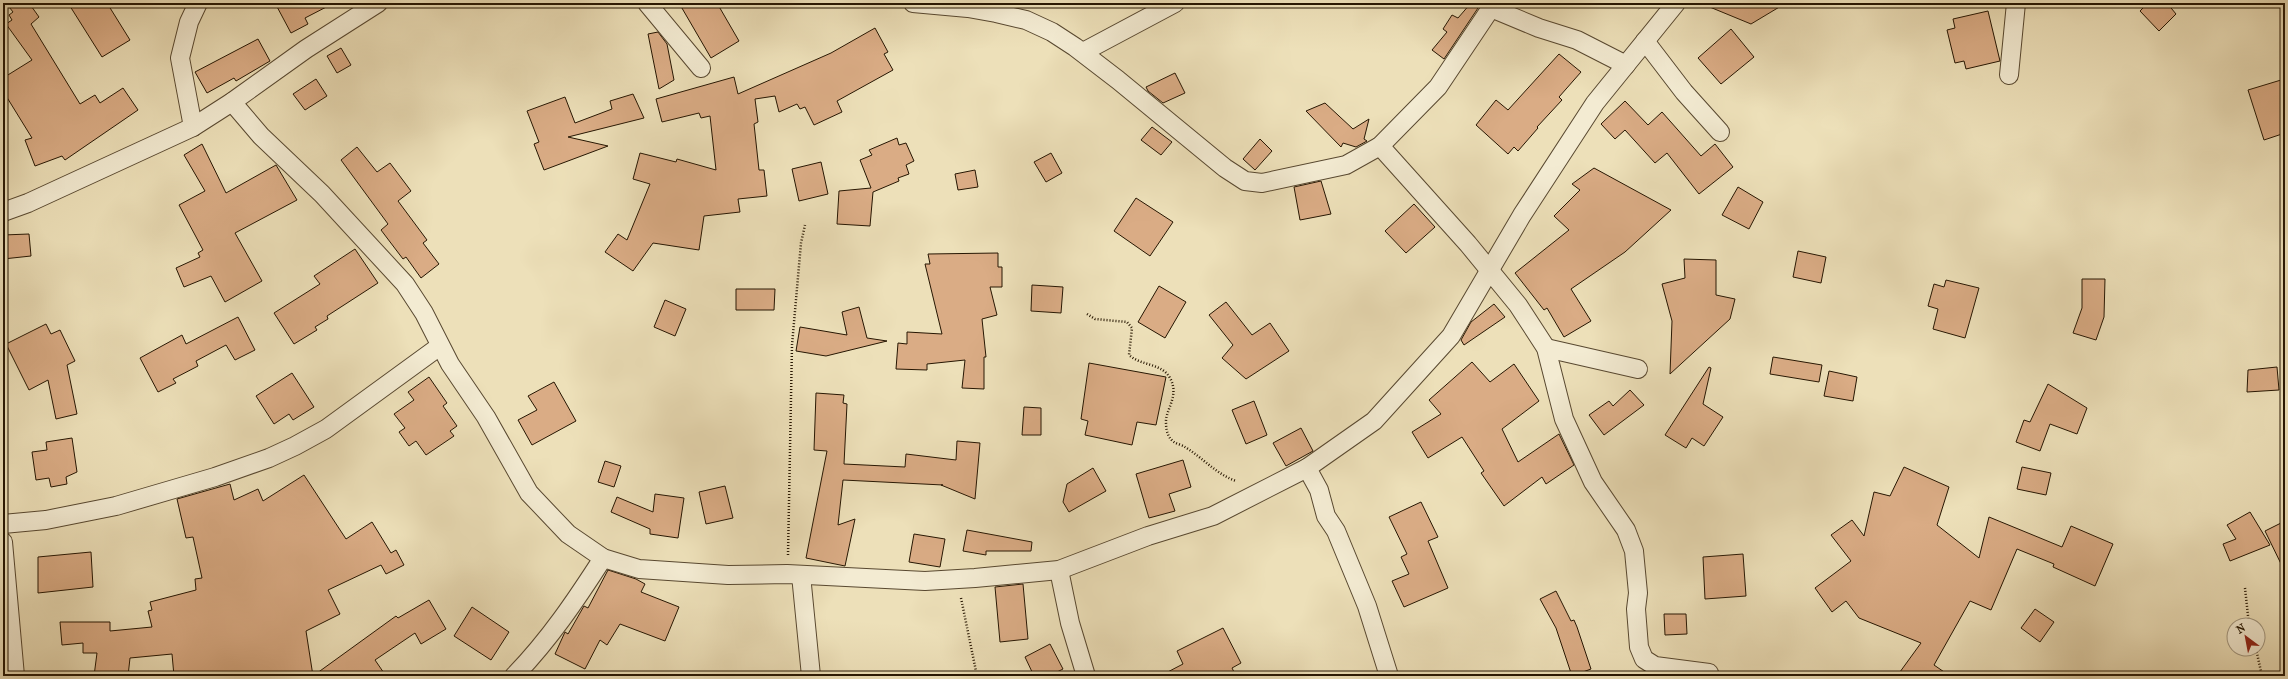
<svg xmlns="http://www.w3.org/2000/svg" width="2288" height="679" viewBox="0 0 2288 679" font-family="'IM FELL French Canon',serif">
<rect width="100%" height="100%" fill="#ede0b9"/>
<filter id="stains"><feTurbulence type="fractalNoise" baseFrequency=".005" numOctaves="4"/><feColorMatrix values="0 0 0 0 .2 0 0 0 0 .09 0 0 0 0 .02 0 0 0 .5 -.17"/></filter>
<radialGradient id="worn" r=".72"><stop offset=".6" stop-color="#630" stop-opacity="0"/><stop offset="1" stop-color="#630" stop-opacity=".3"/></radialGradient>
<g fill="#daac85" stroke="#261602">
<polygon points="6,3 29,3 39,17 31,24 80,104 95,95 100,103 123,88 138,110 65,160 62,156 35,166 25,140 32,138 3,91 3,78 32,60 6,24 12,20 9,15 13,12"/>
<polygon points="68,3 107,3 130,40 102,57"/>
<polygon points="275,3 334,3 305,18 308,24 291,33"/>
<polygon points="679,3 717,3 739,41 711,58"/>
<polygon points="1471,3 1478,8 1444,59 1432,50 1447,32 1443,29 1452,15 1458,18"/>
<polygon points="1700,3 1786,3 1751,24"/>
<polygon points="2148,3 2167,3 2176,14 2159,31 2140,11"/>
<polygon points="1988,11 2000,61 1966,69 1964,61 1955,63 1947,30 1955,28 1953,19"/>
<polygon points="875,28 888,52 884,54 893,70 837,101 842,112 814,125 805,107 800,109 797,104 779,112 775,96 755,99 758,122 754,124 759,170 764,170 767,196 738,199 740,212 704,216 699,250 653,243 633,271 605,252 618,234 627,240 650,184 633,179 640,153 676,162 677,159 716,170 710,116 701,118 699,113 662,122 656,99 734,77 738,94 831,53"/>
<polygon points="1731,29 1754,57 1721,84 1698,58"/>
<polygon points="658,32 667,44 674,80 659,89 648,34"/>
<polygon points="258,39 270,61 236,81 234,78 207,93 195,72"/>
<polygon points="341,48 351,65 337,73 327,56"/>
<polygon points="1559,54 1581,72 1559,97 1562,100 1537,127 1538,128 1518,151 1514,147 1508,154 1476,125 1496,100 1508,110"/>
<polygon points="1175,73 1185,93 1163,103 1148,91 1146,87"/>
<polygon points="316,79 327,96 305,110 293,94"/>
<polygon points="2281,80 2285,92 2285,133 2264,140 2248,90"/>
<polygon points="633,94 644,118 568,137 608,146 544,170 534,144 539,142 527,111 565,97 575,123 612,109 610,101"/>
<polygon points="1625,101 1648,125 1662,112 1701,156 1715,144 1733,167 1699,194 1667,153 1655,163 1625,130 1615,139 1601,124"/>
<polygon points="1325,103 1353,129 1369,119 1364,139 1367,141 1356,147 1343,143 1341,147 1306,111"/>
<polygon points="1152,127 1172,142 1161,155 1141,140"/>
<polygon points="897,138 899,145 906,143 914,161 906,165 909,174 898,178 899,181 873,192 870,226 837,224 839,191 871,188 860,160 872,155 869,150"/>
<polygon points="1260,139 1272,151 1255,170 1243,159"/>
<polygon points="202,144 226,193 276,165 297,200 235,233 262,281 225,302 211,276 184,287 176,268 200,257 198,253 203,250 179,205 205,191 184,155"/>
<polygon points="357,147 377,172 390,163 411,191 398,201 427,240 423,243 439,264 421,278 406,257 403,259 381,230 388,224 341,160"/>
<polygon points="1051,153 1062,173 1046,182 1034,162"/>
<polygon points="821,162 828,194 799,201 792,169"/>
<polygon points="1594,168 1671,210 1625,252 1571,289 1591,321 1564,337 1547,308 1544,310 1515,273 1569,230 1554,216 1580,190 1572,184"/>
<polygon points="975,170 978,187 958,190 955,174"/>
<polygon points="1321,181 1331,214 1300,220 1294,187"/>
<polygon points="1738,187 1763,202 1749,229 1722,215"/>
<polygon points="1136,198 1173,222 1150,256 1114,231"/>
<polygon points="1414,204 1435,227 1406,253 1385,231"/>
<polygon points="29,234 31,256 3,259 3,235"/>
<polygon points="355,249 378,283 327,316 328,319 315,327 317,330 294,344 274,313 320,284 314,276"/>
<polygon points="1798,251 1826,257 1821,283 1793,277"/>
<polygon points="998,253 998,267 1002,267 1002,287 990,287 997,315 982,319 986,357 984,357 984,389 962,388 965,360 927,364 927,370 896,369 898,343 907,344 907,332 942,334 925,264 930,264 928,254"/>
<polygon points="1684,259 1716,260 1716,295 1735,299 1730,319 1670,374 1672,321 1662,284 1685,278"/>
<polygon points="2082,279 2105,279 2104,317 2096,340 2073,333 2082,308"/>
<polygon points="1946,280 1979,288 1965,338 1933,329 1938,309 1928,306 1934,284 1944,287"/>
<polygon points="1032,285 1063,287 1061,313 1031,311"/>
<polygon points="1159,286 1186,302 1165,338 1138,322"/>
<polygon points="736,289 775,289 774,310 736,310"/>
<polygon points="665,300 686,309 675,336 654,327"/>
<polygon points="1226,302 1252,335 1270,323 1289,351 1246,379 1222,358 1233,345 1209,315"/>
<polygon points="1494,304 1505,317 1464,345 1461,340 1471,322"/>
<polygon points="859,307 867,338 887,341 826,356 796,351 800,327 847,335 842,312"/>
<polygon points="238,317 255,350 235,360 226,345 196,361 198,366 173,379 176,383 158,392 140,358 182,335 186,344"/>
<polygon points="46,324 51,334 60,330 75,361 67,365 77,414 56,419 48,380 29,390 6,344"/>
<polygon points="1773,357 1822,365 1819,382 1770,374"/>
<polygon points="1472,362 1490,382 1514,364 1539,401 1502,429 1518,462 1559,434 1574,465 1546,484 1542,477 1504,506 1481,473 1484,471 1462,437 1428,458 1412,432 1441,414 1429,400"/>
<polygon points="1089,363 1166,377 1156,425 1137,422 1132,445 1085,435 1088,421 1081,419"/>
<polygon points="1709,367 1711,368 1703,404 1723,417 1704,446 1692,438 1686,448 1665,435"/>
<polygon points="2277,367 2279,390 2247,392 2248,370"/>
<polygon points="1829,371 1857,377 1853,401 1824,396"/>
<polygon points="292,373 314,407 293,420 289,414 274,424 256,396"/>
<polygon points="429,377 447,403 443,406 457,426 450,431 454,436 426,455 416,441 409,446 399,432 405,428 394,414 414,400 408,392"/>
<polygon points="554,382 576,421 532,445 518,420 537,410 528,396"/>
<polygon points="2048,384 2087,408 2077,434 2050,424 2040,451 2016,442 2024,420 2030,422"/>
<polygon points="1630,390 1644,405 1604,435 1589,415 1609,401 1613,406"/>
<polygon points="816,393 844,395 843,403 847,404 844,464 905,467 906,454 956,460 957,441 980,443 975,499 941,485 943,485 843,480 838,525 855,519 845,566 806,558 827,451 814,450"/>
<polygon points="1254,401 1267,435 1246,444 1232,410"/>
<polygon points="1024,407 1041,408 1041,435 1022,435"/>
<polygon points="1301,428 1313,451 1286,466 1273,443"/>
<polygon points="72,438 77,472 66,477 67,484 51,487 49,478 36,480 32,452 47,450 46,442"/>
<polygon points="1183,460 1191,487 1169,494 1175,511 1149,518 1136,474"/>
<polygon points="605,461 621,466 614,487 598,482"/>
<polygon points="1904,467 1949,487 1937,525 1979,558 1989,517 2062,547 2071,526 2113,544 2095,586 2053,567 2054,564 2017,549 1991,610 1970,601 1934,665 1950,676 1897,676 1921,643 1859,618 1846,601 1832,612 1815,588 1851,561 1831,535 1852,520 1864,536 1874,492 1890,496"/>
<polygon points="2022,467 2051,473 2046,495 2017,489"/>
<polygon points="1093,468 1106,491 1069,512 1063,502 1067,484"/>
<polygon points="304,475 346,539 372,522 391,553 396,550 404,565 386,574 381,565 328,590 340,614 306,631 313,676 396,616 398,618 429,600 446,629 421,644 415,633 375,660 386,676 174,676 172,654 130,658 128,676 94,676 97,653 83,653 83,643 62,645 60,622 110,622 110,631 152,627 148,611 152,610 150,602 196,590 195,579 202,578 193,537 186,538 177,499 230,484 234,500 258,489 263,501"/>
<polygon points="725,486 733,518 706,524 699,492"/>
<polygon points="655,494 684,498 678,538 650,534 650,529 611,512 617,497 653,512"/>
<polygon points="1421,502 1438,537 1428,541 1448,588 1404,607 1392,581 1409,574 1401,557 1407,554 1389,517"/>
<polygon points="2250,512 2270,545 2230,561 2223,544 2236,539 2227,525"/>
<polygon points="2285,521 2285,572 2265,531"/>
<polygon points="967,530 1032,542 1031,551 986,551 986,555 963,551"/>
<polygon points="914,534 945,539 940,567 909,562"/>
<polygon points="91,552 93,587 38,593 38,557"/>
<polygon points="1743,554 1746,596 1705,599 1703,557"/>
<polygon points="608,570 636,579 645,584 641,592 679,607 665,641 620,624 607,645 600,640 585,669 555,654 565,632 568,634 584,606 588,608"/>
<polygon points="1023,584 1028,639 1000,642 995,587"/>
<polygon points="1556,591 1571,621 1574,620 1577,627 1591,669 1572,676 1556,628 1540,599"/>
<polygon points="472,607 509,632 491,660 454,636"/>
<polygon points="2035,609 2054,622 2040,642 2021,628"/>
<polygon points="1664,614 1686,614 1687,634 1665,635"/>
<polygon points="1223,628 1241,663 1232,668 1236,676 1160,676 1183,664 1177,651"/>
<polygon points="1050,644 1063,669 1049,676 1034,676 1025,657"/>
</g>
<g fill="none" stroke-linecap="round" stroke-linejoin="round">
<g stroke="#584830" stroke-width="20">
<g id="street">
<polyline points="647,3 701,68"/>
<polyline points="913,3 968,8 996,13 1026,20 1052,32 1075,47 1118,80 1225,168 1245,181 1262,183 1346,165 1380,146 1438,87 1491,8 1492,3"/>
<polyline points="1491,8 1539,28 1577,40 1626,65"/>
<polyline points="1645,41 1684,92 1720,132"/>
<polyline points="1083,52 1175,3"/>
<polyline points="2009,75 2016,3"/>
<polyline points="232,102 261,136 322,194 405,284 424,313 450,364 486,417 529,493 568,534 603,558 639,569 728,575 787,574 925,581 975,578 1059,570 1148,536 1213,516 1307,468 1374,421 1451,336 1522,215 1595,103 1676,3"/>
<polyline points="193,127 180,58 189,22 198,3"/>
<polyline points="1380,146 1468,244 1518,305 1546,348 1564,419 1593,482 1626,530 1634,551 1638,593 1636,609 1639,647 1644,659 1655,666 1709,673"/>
<polyline points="3,212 28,203 193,127 232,102 306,49 378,3"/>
<polyline points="1546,348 1638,369"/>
<polyline points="1307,468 1319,490 1326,516 1336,531 1367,606 1389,676"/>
<polyline points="3,524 46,520 116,506 215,477 269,458 295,446 326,429 440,346"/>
<polyline points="3,542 15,676"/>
<polyline points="1059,570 1070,623 1086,676"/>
<polyline points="801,575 811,676"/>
<path d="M514 676C549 640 576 600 603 558"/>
</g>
</g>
<g stroke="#261602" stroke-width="2.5" stroke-dasharray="1 2" stroke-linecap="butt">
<path d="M1087 314 1095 319 1127 322 1132 328 1129 355C1141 366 1162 363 1170 378 1180 396 1165 410 1166 423 1166 430 1168 438 1174 442 1177 444 1182 445 1185 447 1203 458 1216 474 1236 481"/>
<polyline points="788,555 792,345 801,243 805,225"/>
<polyline points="2245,588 2249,625"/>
<polyline points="961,598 977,676"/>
<polyline points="2256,649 2262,676"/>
</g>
<use href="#street" stroke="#f3ebd2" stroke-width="18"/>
</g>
<rect width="2288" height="679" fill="none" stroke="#ede0b9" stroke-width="16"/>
<rect x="4" y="4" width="2280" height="671" fill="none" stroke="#261602" stroke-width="2"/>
<rect x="8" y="8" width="2272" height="663" fill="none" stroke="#261602"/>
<g transform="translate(2246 637) rotate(328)"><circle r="19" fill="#f3ebd2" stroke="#a1967f"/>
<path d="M0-3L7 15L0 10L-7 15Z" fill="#8f2418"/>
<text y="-6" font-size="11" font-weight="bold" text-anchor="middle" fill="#261602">N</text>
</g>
<rect width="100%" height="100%" filter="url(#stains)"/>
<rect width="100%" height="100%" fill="url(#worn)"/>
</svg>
